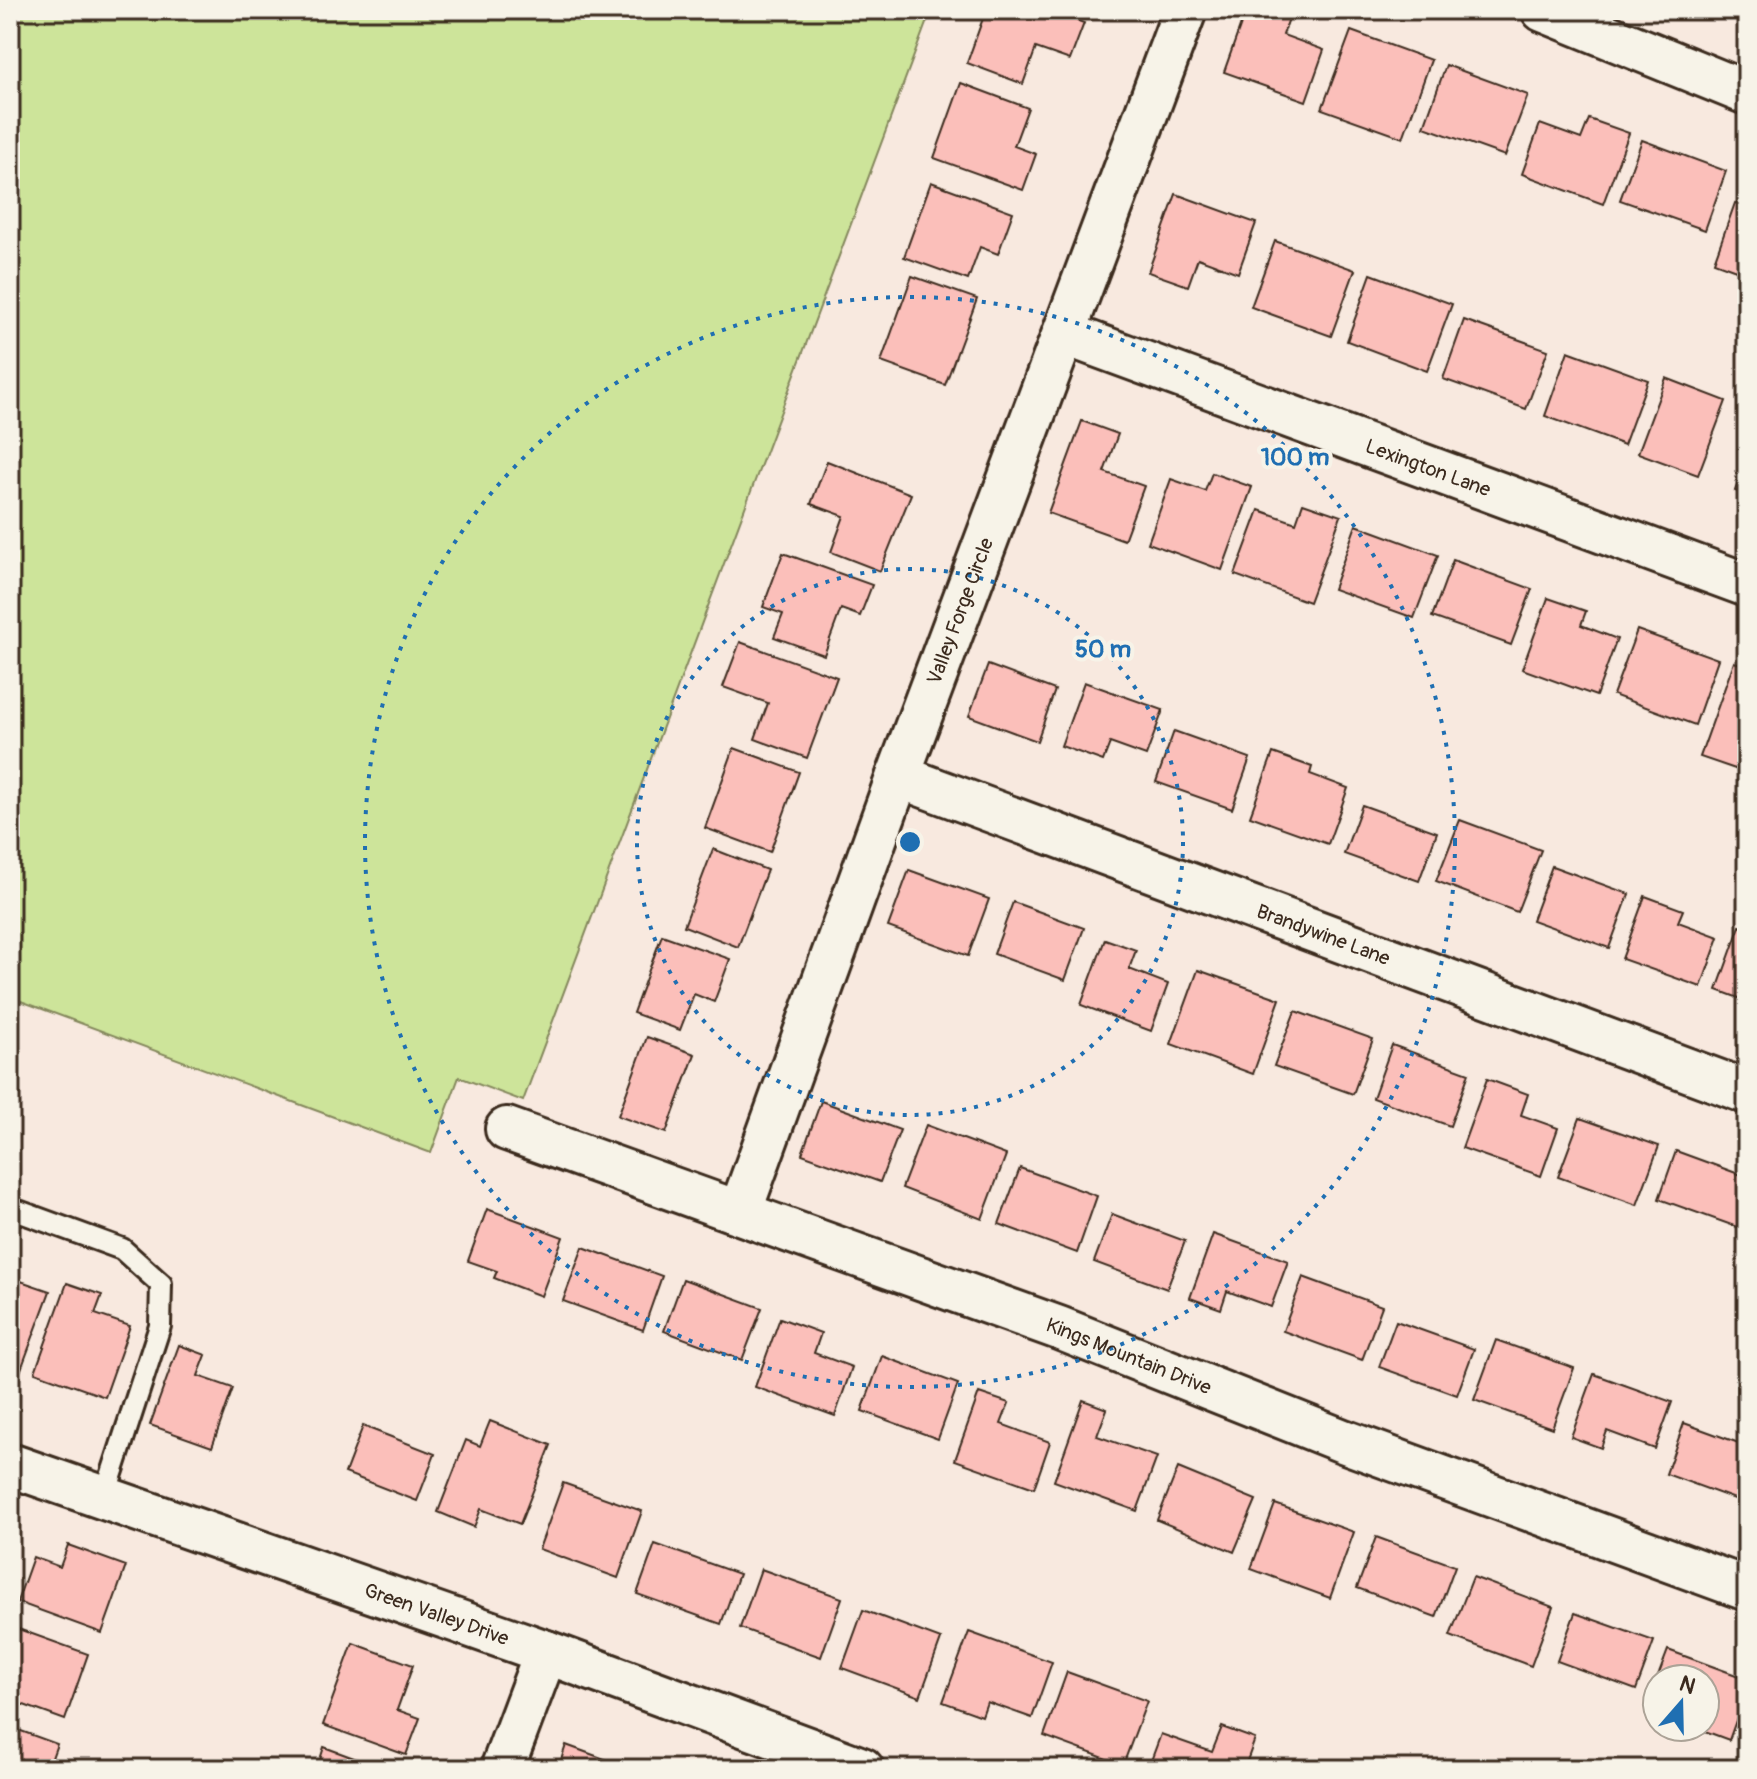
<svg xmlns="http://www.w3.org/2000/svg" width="1757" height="1779" viewBox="0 0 1757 1779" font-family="Pangolin,sans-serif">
<rect width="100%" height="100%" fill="#f8e9df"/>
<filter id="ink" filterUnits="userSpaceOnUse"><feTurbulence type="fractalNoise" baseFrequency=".0125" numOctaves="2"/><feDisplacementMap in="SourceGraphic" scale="16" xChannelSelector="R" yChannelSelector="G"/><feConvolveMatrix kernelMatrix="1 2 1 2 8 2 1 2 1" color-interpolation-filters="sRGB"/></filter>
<g filter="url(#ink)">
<polygon fill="#cde49a" stroke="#84875c" stroke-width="2" points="10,10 931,10 523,1101 459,1077 431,1153 10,997"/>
<g fill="#fbbfba" stroke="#3b2a1e" stroke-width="2">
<polygon points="986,10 1048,10 1084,23 1070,60 1036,48 1023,84 967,63"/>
<polygon points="1246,10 1292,10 1283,35 1324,50 1306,101 1224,72"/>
<polygon points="1351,31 1431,60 1403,138 1322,109"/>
<polygon points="1446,65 1528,95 1505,156 1424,127"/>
<polygon points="961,83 1028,108 1014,146 1036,154 1023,190 934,158"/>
<polygon points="1589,119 1629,133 1603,204 1522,174 1540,124 1581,139"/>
<polygon points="1642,140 1726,171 1705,230 1620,200"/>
<polygon points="931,182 1013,212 998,254 980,247 968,280 904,257"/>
<polygon points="1176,194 1256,223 1238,273 1198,258 1188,286 1148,272"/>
<polygon points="1735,203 1747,208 1747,274 1714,262"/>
<polygon points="1275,241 1355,270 1331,336 1251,307"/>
<polygon points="1371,274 1452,304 1427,371 1347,341"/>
<polygon points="912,276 977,299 945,385 881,362"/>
<polygon points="1464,320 1548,350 1526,409 1443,379"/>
<polygon points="1568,351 1648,380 1624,445 1545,416"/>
<polygon points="1666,378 1726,401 1698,475 1638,453"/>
<polygon points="1082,421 1118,434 1104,472 1144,486 1124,540 1048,513"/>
<polygon points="1747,458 1747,495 1735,491"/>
<polygon points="827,461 911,494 880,571 831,552 844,516 811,504"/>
<polygon points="1212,473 1252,487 1222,570 1148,543 1171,479 1205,491"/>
<polygon points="1303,503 1341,516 1309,602 1235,575 1259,510 1296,523"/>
<polygon points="1356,525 1438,555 1414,618 1333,589"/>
<polygon points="783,553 872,585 860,616 841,609 824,655 774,637 783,614 763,607"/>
<polygon points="1453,560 1532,589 1511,645 1432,617"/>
<polygon points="1548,598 1586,611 1581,625 1617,639 1596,696 1522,669"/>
<polygon points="1637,630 1718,659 1695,725 1613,695"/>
<polygon points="740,642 837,677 807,758 755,739 768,703 723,687"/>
<polygon points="1734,662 1747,666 1747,773 1700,757"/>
<polygon points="988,665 1055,690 1037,741 969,716"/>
<polygon points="1084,682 1163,710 1146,756 1110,743 1103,761 1061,746"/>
<polygon points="1174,731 1250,758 1232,809 1156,782"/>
<polygon points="734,748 799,772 770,852 705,828"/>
<polygon points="1273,753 1312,767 1310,774 1348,788 1328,844 1250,816"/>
<polygon points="1362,805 1437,832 1419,881 1344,854"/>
<polygon points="1460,820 1541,850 1517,912 1436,881"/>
<polygon points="713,849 767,870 738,947 684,926"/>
<polygon points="1552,866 1629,894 1609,948 1532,920"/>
<polygon points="909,870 989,899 968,956 888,927"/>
<polygon points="1645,896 1683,910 1678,922 1719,937 1701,987 1622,959"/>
<polygon points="1013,902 1084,928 1065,980 994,954"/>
<polygon points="1740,926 1747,929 1747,1001 1717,990"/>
<polygon points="662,935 730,959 714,1002 694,994 680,1030 633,1013"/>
<polygon points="1105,939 1136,950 1129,969 1168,984 1151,1031 1081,1005"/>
<polygon points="1198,970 1280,999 1253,1074 1171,1044"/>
<polygon points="1295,1011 1373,1039 1353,1094 1274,1066"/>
<polygon points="647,1037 695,1054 666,1133 618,1116"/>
<polygon points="1392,1045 1469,1073 1450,1126 1373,1098"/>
<polygon points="1487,1079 1528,1094 1521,1115 1558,1128 1541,1176 1462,1148"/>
<polygon points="821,1101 900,1130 880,1182 802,1154"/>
<polygon points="1580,1118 1659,1146 1637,1205 1558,1177"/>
<polygon points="926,1125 1006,1155 982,1219 902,1188"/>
<polygon points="1676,1151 1747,1177 1747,1200 1737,1227 1659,1199"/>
<polygon points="1020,1168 1097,1196 1077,1253 999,1224"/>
<polygon points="487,1209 563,1237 541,1296 494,1278 497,1271 468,1261"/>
<polygon points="1112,1214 1185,1241 1167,1289 1094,1262"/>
<polygon points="1213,1234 1288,1261 1271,1307 1227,1291 1221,1309 1190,1298"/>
<polygon points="583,1247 662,1276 643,1330 563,1301"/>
<polygon points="1303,1277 1382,1306 1362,1360 1283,1331"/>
<polygon points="12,1278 50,1291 20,1372 10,1368 10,1284"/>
<polygon points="683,1279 762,1308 742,1360 664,1331"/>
<polygon points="67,1283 102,1295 95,1314 130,1326 105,1397 35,1372"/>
<polygon points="780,1318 821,1333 814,1353 852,1367 835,1416 755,1387"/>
<polygon points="1396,1321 1474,1349 1457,1395 1379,1367"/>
<polygon points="1496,1340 1574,1368 1552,1428 1474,1400"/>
<polygon points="179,1345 206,1355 198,1376 233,1388 212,1447 150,1425"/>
<polygon points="882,1356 958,1384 938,1439 862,1411"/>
<polygon points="1594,1374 1672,1402 1655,1449 1607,1431 1601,1448 1571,1437"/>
<polygon points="979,1393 1009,1403 1001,1424 1050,1442 1034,1488 955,1460"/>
<polygon points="1083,1400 1107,1409 1097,1436 1157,1457 1137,1511 1054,1481"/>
<polygon points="490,1421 551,1445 520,1524 481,1509 474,1527 438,1512 466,1440 480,1446"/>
<polygon points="1684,1423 1747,1446 1747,1493 1743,1502 1666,1474"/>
<polygon points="363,1426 435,1454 417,1501 345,1473"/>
<polygon points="1178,1468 1256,1500 1234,1552 1157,1520"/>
<polygon points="563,1483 642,1511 618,1578 539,1549"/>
<polygon points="1275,1504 1354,1532 1330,1598 1251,1569"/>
<polygon points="1376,1537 1455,1566 1436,1617 1357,1588"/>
<polygon points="655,1544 739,1574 721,1624 637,1594"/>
<polygon points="68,1545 126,1566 102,1633 17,1602 33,1557 60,1567"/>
<polygon points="761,1569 842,1598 821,1657 740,1628"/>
<polygon points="1473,1577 1553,1607 1531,1666 1450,1636"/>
<polygon points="863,1610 941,1639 920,1697 842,1668"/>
<polygon points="1575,1613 1654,1641 1636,1690 1557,1661"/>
<polygon points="10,1626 88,1654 65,1720 10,1700"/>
<polygon points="969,1632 1052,1662 1032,1718 987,1702 982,1716 943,1702"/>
<polygon points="353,1643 413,1665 397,1710 420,1718 406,1755 323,1725"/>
<polygon points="1668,1650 1747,1679 1747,1690 1729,1740 1694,1727 1705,1727 1705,1679 1657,1679"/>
<polygon points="1067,1672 1147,1701 1123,1765 1044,1736"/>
<polygon points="1657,1680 1657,1713 1646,1709"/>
<polygon points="10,1727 57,1744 48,1769 10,1769"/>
<polygon points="1222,1727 1255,1739 1244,1769 1148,1769 1161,1734 1212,1752"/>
<polygon points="566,1745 632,1769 558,1769"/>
<polygon points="324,1747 384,1769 317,1769"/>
<polygon points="1269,1758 1299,1769 1265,1769"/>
</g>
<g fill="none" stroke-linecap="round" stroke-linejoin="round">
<g stroke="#3b2a1e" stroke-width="26">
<polyline id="service" points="10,1208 122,1249 161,1284 160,1326 104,1498"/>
</g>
<g stroke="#3b2a1e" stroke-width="48">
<g id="minor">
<polyline points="1543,10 1747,93"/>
<path id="s1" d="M1066 334 1747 585"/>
<path id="s2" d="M898 776 1747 1092"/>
<path id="s3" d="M507 1129 1059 1328 1343 1441 1747 1589"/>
<path id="s4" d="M740 1212 898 776 1185 10"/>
<path id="s5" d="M10 1465 546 1652 862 1769"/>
<polyline points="502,1769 546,1652"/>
</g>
</g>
<use href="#service" stroke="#f7f3e8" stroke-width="20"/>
<use href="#minor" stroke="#f7f3e8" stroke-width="42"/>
</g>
</g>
<g fill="none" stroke="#1f6fb2" stroke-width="4" stroke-dasharray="4 8">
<circle cx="910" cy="842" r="273"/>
<circle cx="910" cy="842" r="545"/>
</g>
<g text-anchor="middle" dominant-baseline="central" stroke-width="8" stroke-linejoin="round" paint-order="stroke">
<g font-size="20" fill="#3b2a1e" stroke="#f7f3e8">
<text stroke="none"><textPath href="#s1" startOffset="386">Lexington Lane</textPath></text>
<text stroke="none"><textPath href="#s4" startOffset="640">Valley Forge Circle</textPath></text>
<text stroke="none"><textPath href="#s2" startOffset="454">Brandywine Lane</textPath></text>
<text stroke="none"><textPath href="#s3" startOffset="662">Kings Mountain Drive</textPath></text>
<text stroke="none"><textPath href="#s5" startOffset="452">Green Valley Drive</textPath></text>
</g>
</g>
<circle cx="910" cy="842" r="12" fill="#1f6fb2" stroke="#f7f3e8" stroke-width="4"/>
<g font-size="24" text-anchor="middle" font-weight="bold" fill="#1f6fb2" stroke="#f7f3e8" stroke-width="8" stroke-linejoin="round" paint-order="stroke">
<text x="1295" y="465">100 m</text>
<text x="1103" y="657">50 m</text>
</g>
<rect width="1757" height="1779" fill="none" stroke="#f7f3e8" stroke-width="40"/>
<rect x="20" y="20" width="1717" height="1739" fill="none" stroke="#3b2a1e" stroke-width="3" filter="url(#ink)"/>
<g transform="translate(1681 1703) rotate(20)"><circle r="38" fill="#f7f3e8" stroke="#aca397" stroke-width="2"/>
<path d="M0-6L14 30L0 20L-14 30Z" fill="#1f6fb2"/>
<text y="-12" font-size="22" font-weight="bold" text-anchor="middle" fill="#3b2a1e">N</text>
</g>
</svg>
